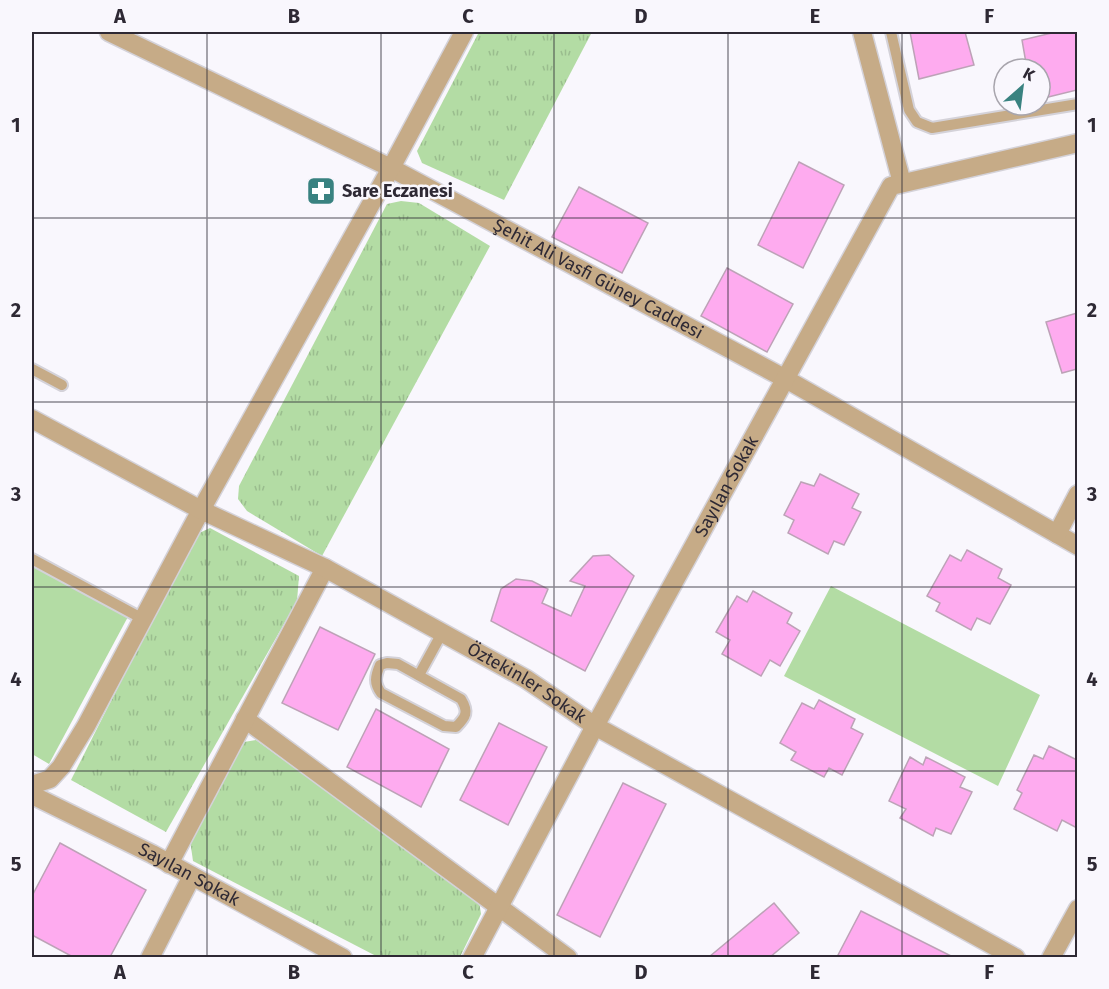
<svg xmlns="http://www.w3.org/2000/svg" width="1109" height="989" viewBox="0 0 1109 989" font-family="'Fira Sans',sans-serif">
<defs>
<pattern id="park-tufts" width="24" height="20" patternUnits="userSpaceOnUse" patternTransform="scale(1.5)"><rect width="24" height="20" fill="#b3dca4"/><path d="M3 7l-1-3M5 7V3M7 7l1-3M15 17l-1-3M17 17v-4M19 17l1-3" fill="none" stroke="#9abd8e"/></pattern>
</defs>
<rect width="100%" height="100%" fill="#f9f7fd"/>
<g fill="#b3dca4">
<polygon points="32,560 130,613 49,764 32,754"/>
<polygon points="831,586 1040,695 998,786 784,676"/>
</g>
<g fill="url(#park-tufts)">
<polygon points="479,32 592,32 504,200 422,163 417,151"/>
<polygon points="401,201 419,203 490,246 322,556 247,511 238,499 239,486 387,204"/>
<polygon points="210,528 299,576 297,601 166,832 71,780 195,535"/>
<polygon points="256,740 479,901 481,914 460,957 378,957 193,861 190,840 244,742"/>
</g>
<g fill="#feabef" stroke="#bda2b7" stroke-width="1.5">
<polygon points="910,32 965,32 974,65 919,79"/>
<polygon points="1056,32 1077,32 1077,90 1040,99 1040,69 1027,69 1022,40"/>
<polygon points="799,162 844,185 803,268 758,245"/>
<polygon points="579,187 648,223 622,273 552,237"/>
<polygon points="727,268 793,304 767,352 701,316"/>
<polygon points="1077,313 1077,369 1062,373 1046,322"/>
<polygon points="820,474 859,494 852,508 861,512 844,545 834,541 828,554 788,533 794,520 784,515 801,482 814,486"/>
<polygon points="967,550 1002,569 998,578 1011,585 990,624 977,618 971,630 936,611 940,603 927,596 950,555 961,561"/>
<polygon points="609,555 634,576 585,671 491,621 501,589 516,579 532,581 548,589 542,603 571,616 585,586 570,581 593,556"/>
<polygon points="753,591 792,613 787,623 800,631 780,666 770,660 761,676 722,654 730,640 716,632 737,596 747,602"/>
<polygon points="320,627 375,654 338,730 282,703"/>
<polygon points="819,700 855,719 851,728 863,734 842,775 829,768 824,777 791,760 796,752 780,743 802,703 814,709"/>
<polygon points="376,709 449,749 421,807 347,767"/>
<polygon points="499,723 547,747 508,825 460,800"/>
<polygon points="1049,746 1077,760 1077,828 1062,820 1057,831 1014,809 1022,793 1017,790 1034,755 1043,759"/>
<polygon points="910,757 923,765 926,757 965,777 960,787 972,792 951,834 936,828 933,836 900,818 906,809 889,801"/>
<polygon points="623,783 666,804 600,937 557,915"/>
<polygon points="60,843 146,890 110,957 73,957 32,935 32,896"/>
<polygon points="774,903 799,933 770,957 709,957"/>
<polygon points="861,911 953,957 837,957"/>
</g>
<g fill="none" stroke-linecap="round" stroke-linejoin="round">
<g stroke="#d4d2d9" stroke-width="14">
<g id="service">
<polyline points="891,32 909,110 917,122 932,128 1078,104"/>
<polyline points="32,369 62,385"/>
<polyline points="32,559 143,619"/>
<path d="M387 663 398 664 461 699C469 712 466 717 456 727L444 726 381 693C374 683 375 677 380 665Z"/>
<polyline points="419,675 442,633"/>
</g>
</g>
<g stroke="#d4d2d9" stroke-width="21">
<g id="minor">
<path id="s1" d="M109 32 391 168 784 378 1078 546"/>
<polyline points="862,32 902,183"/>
<polyline points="1057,534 1078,494"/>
<polyline points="245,719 568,958"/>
<polyline points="32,785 50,779 61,767 86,726 201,510 391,168 464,32"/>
<path id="s2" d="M32 795 152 854 343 958"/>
<polyline points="169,864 325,568"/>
<polyline points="150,958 192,876"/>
<path id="s3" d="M472 958 595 726 891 186 1078 143"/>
<polyline points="1051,958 1078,909"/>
</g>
</g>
<g stroke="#d4d2d9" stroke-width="21">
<g id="tertiary">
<path id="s4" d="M32 419 201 510 325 568 526 679 595 726 1016 958"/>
</g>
</g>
<use href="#service" stroke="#c6ab87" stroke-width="10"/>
<use href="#minor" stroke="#c6ab87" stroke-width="18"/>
<use href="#tertiary" stroke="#c6ab87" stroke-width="18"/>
</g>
<path fill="none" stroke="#2e2934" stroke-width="1.5" stroke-opacity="0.55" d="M207 32V958M381 32V958M554 32V958M728 32V958M902 32V958M32 218H1078M32 402H1078M32 587H1078M32 771H1078"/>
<defs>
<g id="pharmacy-square" transform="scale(1.5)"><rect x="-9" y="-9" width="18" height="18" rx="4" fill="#398280" stroke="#f9f7fd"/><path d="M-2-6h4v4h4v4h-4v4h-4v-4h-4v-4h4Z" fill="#fff"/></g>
</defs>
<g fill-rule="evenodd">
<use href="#pharmacy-square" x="321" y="191"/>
</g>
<g text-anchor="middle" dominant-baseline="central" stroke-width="5" stroke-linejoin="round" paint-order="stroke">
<g font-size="18" font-weight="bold" fill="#2e2934" stroke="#f9f7fd" text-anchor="start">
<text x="342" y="191">Sare Eczanesi</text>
</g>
<g font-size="18" fill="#2e2934" stroke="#f9f7fd">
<text stroke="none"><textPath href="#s1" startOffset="548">Şehit Ali Vasfi Güney Caddesi</textPath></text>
<text stroke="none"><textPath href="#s3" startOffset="536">Sayılan Sokak</textPath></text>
<text stroke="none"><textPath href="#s4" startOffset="561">Öztekinler Sokak</textPath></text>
<text stroke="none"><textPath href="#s2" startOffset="176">Sayılan Sokak</textPath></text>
</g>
</g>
<rect width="1109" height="989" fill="none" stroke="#f9f7fd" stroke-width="66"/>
<g transform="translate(1022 87) rotate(28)"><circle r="28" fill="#f9f7fd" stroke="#a8a5ad" stroke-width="1.5"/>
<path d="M0-4.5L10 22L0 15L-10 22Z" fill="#398280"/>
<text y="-9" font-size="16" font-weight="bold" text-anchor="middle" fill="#2e2934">K</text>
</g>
<rect x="33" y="33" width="1043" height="923" fill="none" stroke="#2e2934" stroke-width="2"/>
<g font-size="20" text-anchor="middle" font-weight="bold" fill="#2e2934">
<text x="120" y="23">A</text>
<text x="294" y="23">B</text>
<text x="468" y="23">C</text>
<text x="641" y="23">D</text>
<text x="815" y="23">E</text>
<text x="989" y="23">F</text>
<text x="16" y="132">1</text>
<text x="1092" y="132">1</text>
<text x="16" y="317">2</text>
<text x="1092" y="317">2</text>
<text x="16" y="501">3</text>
<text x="1092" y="501">3</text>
<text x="16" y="686">4</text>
<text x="1092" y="686">4</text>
<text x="16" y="871">5</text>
<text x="1092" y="871">5</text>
<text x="120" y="979">A</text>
<text x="294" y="979">B</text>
<text x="468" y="979">C</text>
<text x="641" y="979">D</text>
<text x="815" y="979">E</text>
<text x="989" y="979">F</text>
</g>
</svg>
